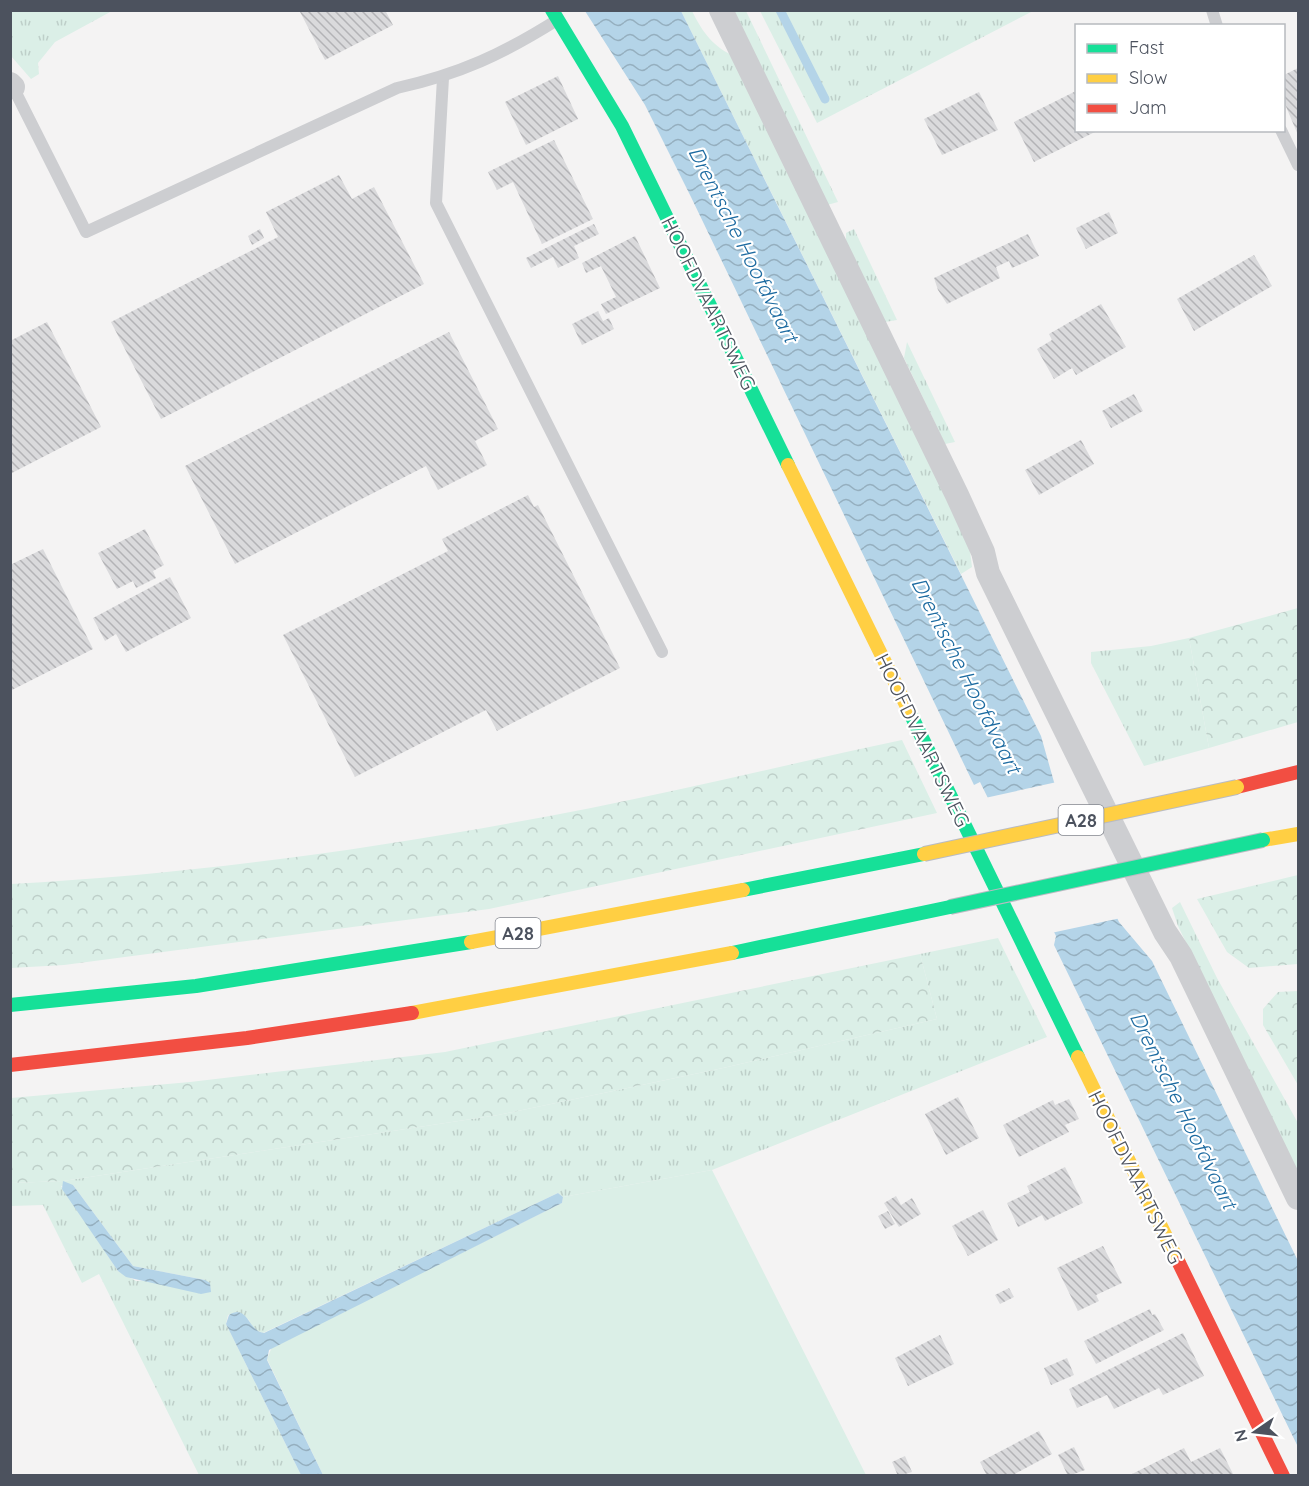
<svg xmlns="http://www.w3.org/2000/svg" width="1309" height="1486" viewBox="0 0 1309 1486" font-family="Quicksand,sans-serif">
<defs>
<pattern id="grass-tufts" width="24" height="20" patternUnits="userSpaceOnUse" patternTransform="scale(1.5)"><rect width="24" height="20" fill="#dbefe7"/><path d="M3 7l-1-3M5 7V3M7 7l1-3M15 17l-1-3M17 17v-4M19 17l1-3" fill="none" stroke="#becfc9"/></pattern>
<pattern id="forest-crowns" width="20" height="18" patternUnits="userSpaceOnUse" patternTransform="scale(1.5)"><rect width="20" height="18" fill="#dbefe7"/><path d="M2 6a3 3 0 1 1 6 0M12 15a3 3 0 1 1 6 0" fill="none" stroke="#becfc9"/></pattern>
<pattern id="water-waves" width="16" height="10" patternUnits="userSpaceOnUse" patternTransform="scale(1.5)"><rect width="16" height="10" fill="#b4d4e8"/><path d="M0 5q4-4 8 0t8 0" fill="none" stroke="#95afbf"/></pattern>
<pattern id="building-back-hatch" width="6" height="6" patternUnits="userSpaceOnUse" patternTransform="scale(1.5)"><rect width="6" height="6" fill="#dadadc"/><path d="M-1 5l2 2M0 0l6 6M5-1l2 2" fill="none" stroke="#b3b3b6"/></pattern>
</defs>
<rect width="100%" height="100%" fill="#f4f3f3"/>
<g fill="url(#grass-tufts)" fill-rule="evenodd">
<polygon points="11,10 112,10 112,11 55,42 38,63 39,74 31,79 11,56"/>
<path d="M681 11H692C703 33 713 47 736 57L969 543 972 567 961 574Z"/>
<polygon points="732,11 746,11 838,202 827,205"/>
<polygon points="760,11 1033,11 817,123"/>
<polygon points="854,229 897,320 885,322 846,242 846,233"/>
<polygon points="907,342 955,442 945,444 904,358"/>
<polygon points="1189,638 1209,748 1144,766 1091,663 1091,652 1151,646"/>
<polygon points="1180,902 1217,978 1298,1123 1298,1173 1178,926 1172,908"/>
<path d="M998 938 1047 1037 712 1170 563 1197 558 1193 263 1333 253 1329 249 1320 238 1312 228 1315 226 1324 301 1475H199L99 1274 82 1283 43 1205 11 1206 10 1183 63 1181 498 1115 723 1068 937 1019 920 954ZM73 1185 133 1266 205 1280 136 1281 118 1271 61 1186Z"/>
</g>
<g fill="url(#forest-crowns)">
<polygon points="1298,608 1298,722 1209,748 1189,638"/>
<path d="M902 740 937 813 489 909 64 965 11 968V884C205 874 400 845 591 808 695 787 798 762 902 740Z"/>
<polygon points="1298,875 1298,964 1249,968 1227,952 1197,899"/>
<polygon points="920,954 937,1019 723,1068 498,1115 63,1181 11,1183 11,1098 190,1082 445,1052"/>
<polygon points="1298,991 1298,1085 1263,1025 1263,1009 1278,992"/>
</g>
<polygon fill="#dbefe7" points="712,1170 866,1475 323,1475 267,1359 272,1347 562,1203 563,1197"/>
<g fill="url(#water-waves)">
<polygon points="585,11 681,11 1041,736 1054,782 1119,922 1152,961 1298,1261 1298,1447 1054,945 1056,936 980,782 974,785 691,197 645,105"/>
<polygon points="63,1181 73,1185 133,1266 205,1280 210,1283 211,1292 201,1294 126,1277 118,1271 62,1189"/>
<path d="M558 1193 563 1197 562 1203 269 1350 267 1360 323 1475H301L226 1324 229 1315C248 1303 248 1332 264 1333Z"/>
</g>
<polygon fill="#f4f3f3" points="1057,782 1121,918 1051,933 985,798"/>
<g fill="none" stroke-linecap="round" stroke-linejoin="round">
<polyline stroke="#b4d4e8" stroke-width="9" points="780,10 825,99"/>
</g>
<g fill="url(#building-back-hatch)">
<polygon points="299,10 385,10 393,25 325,60"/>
<polygon points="1298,68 1298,135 1284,102 1284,75"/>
<polygon points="558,76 578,119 526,145 505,102"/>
<polygon points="1076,91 1076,130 1099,130 1034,162 1014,122"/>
<polygon points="979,92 998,130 942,155 924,119"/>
<polygon points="554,140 593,219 542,244 513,182 497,190 488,172"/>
<polygon points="339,175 352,199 374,187 424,284 161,419 111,322 278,237 266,212"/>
<polygon points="1109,212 1118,233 1086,249 1076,228"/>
<polygon points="594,224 599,234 574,246 579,258 558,268 553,257 531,268 526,258"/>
<polygon points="260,229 264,238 252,245 248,236"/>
<polygon points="1028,234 1039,256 1012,268 1009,261 996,267 1000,278 947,304 938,290 934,278"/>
<polygon points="635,236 660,288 606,314 601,304 616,297 601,266 586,273 582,263"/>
<polygon points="1254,255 1272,286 1194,331 1177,299"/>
<polygon points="1101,304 1126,347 1076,375 1072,368 1054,379 1037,349 1052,340 1049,334"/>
<polygon points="598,311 603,321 609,318 614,329 582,345 572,324"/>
<polygon points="47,322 101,427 10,474 10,341"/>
<polygon points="449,332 498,429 475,441 487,465 438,490 426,466 235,564 185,466"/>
<polygon points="1134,394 1143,411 1111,428 1102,411"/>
<polygon points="1081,440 1094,464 1039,495 1025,470"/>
<polygon points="528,495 534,507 538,505 620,668 497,731 486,710 355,777 283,635 448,551 442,539"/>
<polygon points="145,529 164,565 153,571 156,578 136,588 133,581 117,589 98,553"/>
<polygon points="43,549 93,649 10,691 10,565"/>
<polygon points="170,577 191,618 126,652 116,634 105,641 93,618"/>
<polygon points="958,1097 979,1138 946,1155 925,1114"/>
<polygon points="1069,1099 1079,1119 1065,1125 1069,1132 1019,1157 1003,1125 1053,1100 1055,1105"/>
<polygon points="1065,1167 1083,1203 1045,1221 1042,1215 1018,1227 1007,1203 1030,1192 1027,1186"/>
<polygon points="896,1196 901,1205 912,1198 921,1214 899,1227 884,1203"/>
<polygon points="983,1210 998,1240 968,1256 952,1226"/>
<polygon points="888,1211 895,1224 885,1229 878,1216"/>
<polygon points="1103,1246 1122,1283 1096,1295 1099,1301 1078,1311 1057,1268"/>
<polygon points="1009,1288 1014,1297 1000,1304 995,1295"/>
<polygon points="1150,1309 1152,1315 1155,1314 1164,1330 1096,1364 1084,1341"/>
<polygon points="1183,1333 1204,1376 1163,1395 1159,1388 1114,1409 1107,1395 1077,1408 1069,1389"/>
<polygon points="940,1335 954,1364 908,1386 895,1358"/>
<polygon points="1067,1358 1074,1375 1051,1385 1044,1368"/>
<polygon points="1039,1431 1052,1454 1011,1476 987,1476 980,1462"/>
<polygon points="1074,1447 1085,1470 1068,1476 1058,1455"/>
<polygon points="1184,1448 1191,1462 1220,1448 1234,1476 1128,1476"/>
<polygon points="905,1456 912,1472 898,1476 892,1462"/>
</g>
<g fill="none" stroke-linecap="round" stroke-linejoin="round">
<g stroke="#cdced1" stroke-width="12">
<polyline points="1212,10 1217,26"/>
<polyline points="443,78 436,203 662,652"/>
<path d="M13 87 86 232 397 88C460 74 503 54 557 20"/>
<polyline points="1281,130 1298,165"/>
</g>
<g stroke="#cdced1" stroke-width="24">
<polyline points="721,10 957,495 983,552 988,573 1165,932 1181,956 1298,1198"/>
<polyline points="10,84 13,87"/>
</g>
<g stroke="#16e098" stroke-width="14">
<polyline points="552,10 622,126 788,465"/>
<polyline points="910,713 1078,1057"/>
<polyline points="743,890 924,854"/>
<polyline points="732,953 950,907"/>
<polyline points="10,1005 196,986 471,942"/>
</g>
<g stroke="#ffcf43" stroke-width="14">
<polyline points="788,465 910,713"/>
<polyline points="1263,840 1298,834"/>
<polyline points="471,942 743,890"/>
<polyline points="412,1013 732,953"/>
<polyline points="1078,1057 1179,1263"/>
</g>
<g stroke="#f24e42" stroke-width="14">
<polyline points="1237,787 1298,772"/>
<polyline points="10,1065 247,1038 412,1013"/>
<polyline points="1179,1263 1283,1476"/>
</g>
<g stroke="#b9bbc2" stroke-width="16" stroke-linecap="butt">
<polyline id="fast-bridge" points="950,907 1263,840"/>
</g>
<g stroke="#b9bbc2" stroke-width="16" stroke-linecap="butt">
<polyline id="slow-bridge" points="924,854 1237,787"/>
</g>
<use href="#fast-bridge" stroke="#16e098" stroke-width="14"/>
<use href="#slow-bridge" stroke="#ffcf43" stroke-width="14"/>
</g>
<g text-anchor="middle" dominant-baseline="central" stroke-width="4.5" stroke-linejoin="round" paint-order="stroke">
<g fill="#fff" stroke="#82868e" stroke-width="1.5">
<rect x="1058.5" y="805" width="45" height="30" rx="4.5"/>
<rect x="495.5" y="918" width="45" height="30" rx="4.5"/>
</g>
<g font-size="18" font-weight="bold" fill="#4c525e">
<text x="1081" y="820">A28</text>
<text x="518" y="933">A28</text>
</g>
<g font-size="20" fill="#4c525e" stroke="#fff">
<text transform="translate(709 303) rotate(64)">HOOFDVAARTSWEG</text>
<text transform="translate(923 740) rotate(64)">HOOFDVAARTSWEG</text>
<text transform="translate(1136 1177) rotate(64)">HOOFDVAARTSWEG</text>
</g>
<g font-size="21" font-style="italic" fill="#1d6ba1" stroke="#fff">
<text transform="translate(744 244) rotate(63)">Drentsche Hoofdvaart</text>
<text transform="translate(967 675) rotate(63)">Drentsche Hoofdvaart</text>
<text transform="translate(1184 1110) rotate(64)">Drentsche Hoofdvaart</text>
</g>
</g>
<rect width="1309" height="1486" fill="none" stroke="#4c525e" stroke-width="24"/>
<rect x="1075" y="24" width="210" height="108" fill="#ffffff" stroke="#b7babf" stroke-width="1.5"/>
<rect x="1087" y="44" width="30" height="9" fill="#16e098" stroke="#b7babf" stroke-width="1.5"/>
<text x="1129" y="54" font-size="18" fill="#4c525e">Fast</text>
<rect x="1087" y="74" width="30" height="9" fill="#ffcf43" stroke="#b7babf" stroke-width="1.5"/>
<text x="1129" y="84" font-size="18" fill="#4c525e">Slow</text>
<rect x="1087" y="104" width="30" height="9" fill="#f24e42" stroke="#b7babf" stroke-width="1.5"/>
<text x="1129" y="114" font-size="18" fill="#4c525e">Jam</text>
<g transform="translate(1255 1432) rotate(256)" stroke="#ffffff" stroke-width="4.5" paint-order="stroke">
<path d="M0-4.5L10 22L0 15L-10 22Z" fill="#4c525e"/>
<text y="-9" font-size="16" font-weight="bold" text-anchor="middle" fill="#4c525e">N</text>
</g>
</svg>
